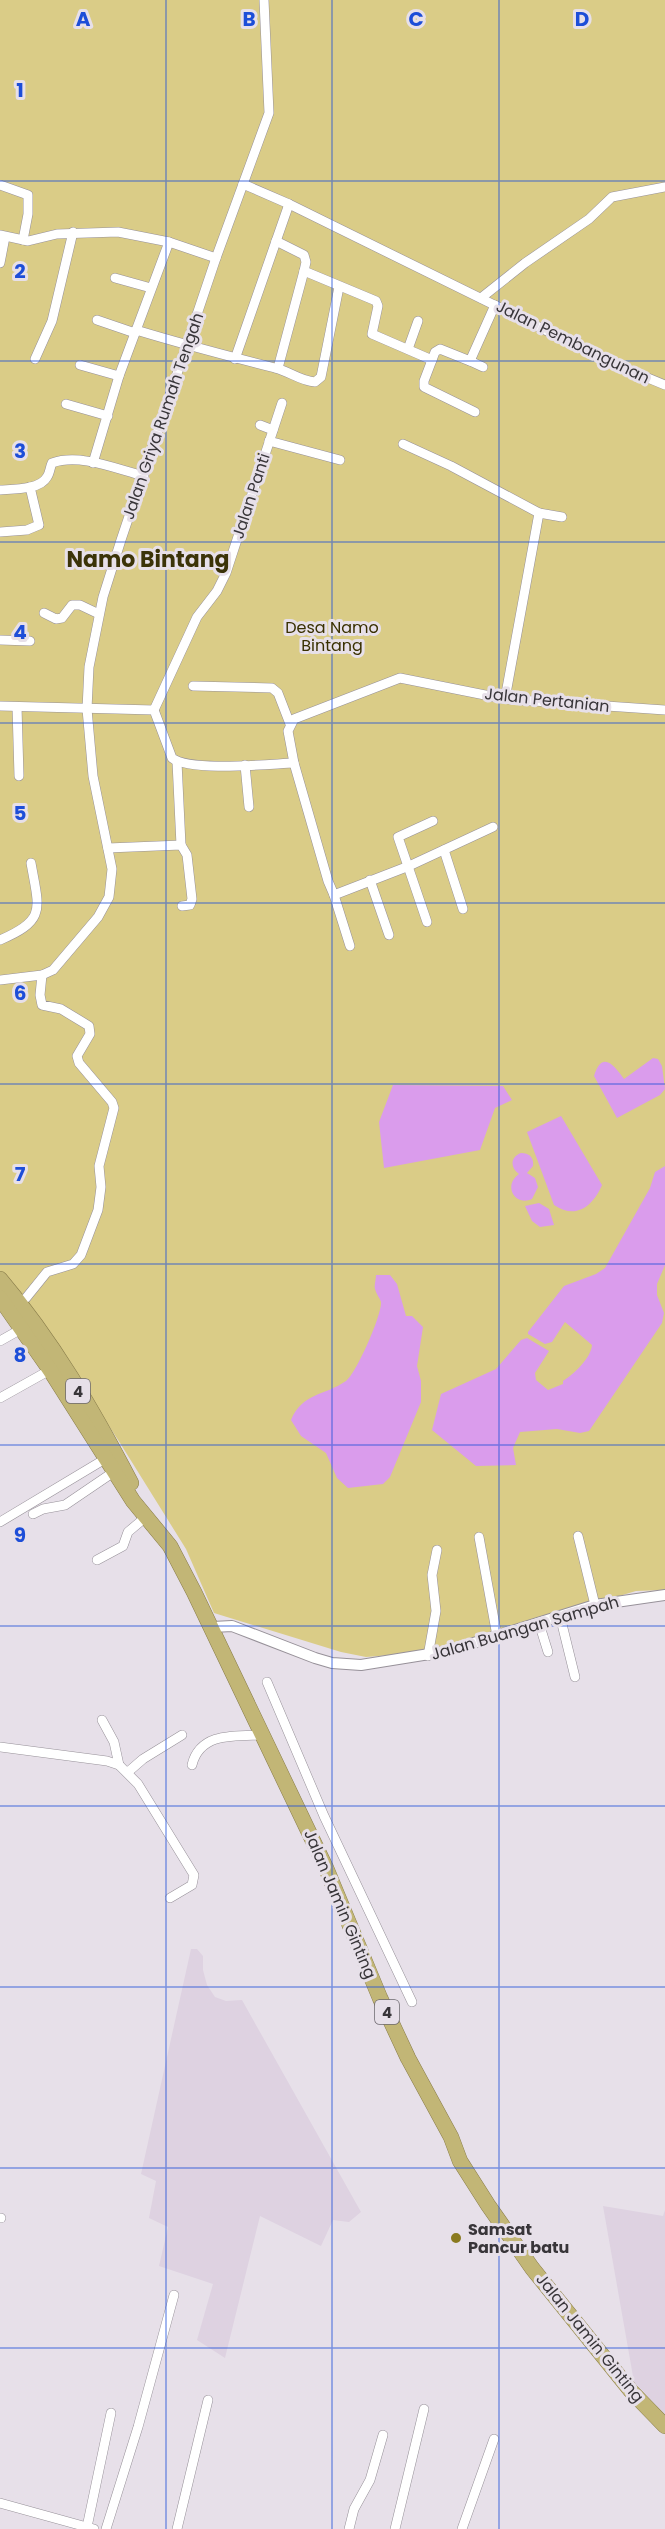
<svg xmlns="http://www.w3.org/2000/svg" width="665" height="2529" viewBox="0 0 665 2529" font-family="Poppins,sans-serif">
<rect width="100%" height="100%" fill="#e7e0e9"/>
<g fill="#ded2e1">
<polygon points="191,1949 197,1949 203,1956 203,1970 207,1985 215,1997 226,2001 242,2000 361,2212 349,2222 333,2220 321,2246 260,2216 225,2358 197,2340 213,2284 159,2266 168,2227 149,2218 156,2181 141,2174"/>
<polygon points="603,2206 663,2216 665,2210 665,2414 634,2382"/>
</g>
<polygon fill="#dacc87" points="0,0 665,0 665,1590 636,1591 461,1643 415,1653 366,1657 341,1652 214,1613 186,1549 120,1443 38,1317 0,1272"/>
<g fill="#da9cec">
<path d="M653 1058 658 1059 662 1066 665 1089 660 1095 617 1118 594 1076C602 1049 615 1066 624 1079Z"/>
<polygon points="393,1085 503,1086 512,1100 495,1108 480,1150 384,1168 379,1122"/>
<path d="M561 1116 602 1185C593 1206 576 1220 554 1205L527 1132Z"/>
<path d="M521 1153C530 1153 534 1158 533 1166L527 1173 535 1178 538 1187 532 1199C514 1207 503 1185 519 1174 510 1168 510 1157 521 1153Z"/>
<path d="M665 1166V1265L657 1284V1295L664 1313 662 1323 589 1431 580 1433 557 1429 520 1432 513 1448 516 1465 476 1466 432 1430 441 1394 496 1369 521 1340 527 1338 549 1351 535 1373 536 1380 548 1390 563 1384V1381C574 1374 591 1358 592 1345L565 1322 552 1342 545 1344 528 1334V1332L564 1286 596 1274 605 1268 650 1188 655 1172Z"/>
<polygon points="539,1203 549,1209 554,1225 540,1227 532,1221 525,1206"/>
<path d="M376 1275H390L397 1284 406 1316H412L423 1327 417 1366 421 1381V1402L390 1477 383 1484 348 1488 337 1478 326 1453 301 1436 291 1420C302 1393 324 1396 346 1381 356 1374 382 1315 381 1302 380 1298 376 1294 375 1289 374 1285 376 1280 376 1275Z"/>
</g>
<g fill="none" stroke-linecap="round" stroke-linejoin="round">
<g stroke="#979199" stroke-width="10">
<g id="minor">
<polyline points="243,184 289,204 614,364 665,385"/>
<polyline points="0,185 28,195 28,214 23,240"/>
<polyline points="0,235 28,241 57,234 118,232 169,242 216,258"/>
<polyline points="276,241 304,255 306,262 304,271"/>
<polyline points="0,263 5,237"/>
<polyline points="115,278 151,288"/>
<polyline points="481,298 525,263 589,219 612,197 665,187"/>
<polyline points="97,320 135,333"/>
<path d="M136 330C182 344 228 356 275 368 289 371 300 381 315 382L321 377 339 287"/>
<polyline points="408,349 418,321"/>
<polyline points="35,359 52,321 73,232"/>
<polyline points="235,359 289,204"/>
<polyline points="432,360 424,381 424,387 475,412"/>
<polyline points="470,361 483,367"/>
<polyline points="80,365 119,376"/>
<polyline points="278,368 304,271 376,301 378,306 372,334 432,360 435,352 440,349 470,361 495,305"/>
<polyline points="66,404 108,416"/>
<polyline points="260,425 273,430"/>
<polyline points="269,441 340,460"/>
<polyline points="403,444 451,466 539,513 505,699"/>
<polyline points="93,463 119,376 169,242"/>
<path d="M0 490C13 489 40 490 47 477 50 473 50 467 52 463 80 453 116 469 144 476"/>
<polyline points="539,513 562,517"/>
<polyline points="0,532 27,530 39,525 30,487"/>
<polyline points="44,613 56,619 62,618 72,605 80,605 99,614"/>
<polyline points="0,640 30,641"/>
<polyline points="193,686 272,688 278,693 290,724"/>
<path d="M0 706 154 710 172 758C190 772 269 764 294 763L288 731 294 719 400 678 505 699 665 710"/>
<polyline points="17,707 19,776"/>
<polyline points="154,710 197,617 217,591 226,573 282,403"/>
<polyline points="177,762 181,845"/>
<polyline points="294,763 328,881 334,895 409,866 493,827"/>
<polyline points="245,765 249,807"/>
<polyline points="108,848 181,845 187,855 192,899 190,905 182,906"/>
<polyline points="444,850 463,909"/>
<polyline points="370,880 389,935"/>
<polyline points="334,895 350,946"/>
<polyline points="427,922 398,837 433,821"/>
<path d="M0 940C47 920 39 909 31 863"/>
<polyline points="0,980 42,975 53,970 98,917 109,897 112,869 93,776 87,709 89,667 103,597 121,540 216,258 269,113 264,0"/>
<polyline points="19,1302 26,1298 47,1272 73,1264 81,1255 98,1210 101,1187 99,1166 114,1108 112,1102 79,1063 77,1056 90,1034 89,1026 61,1009 42,1005 40,995 42,975"/>
<polyline points="0,1341 23,1328"/>
<polyline points="0,1398 50,1370"/>
<polyline points="33,1514 43,1509 65,1505 118,1469"/>
<polyline points="0,1522 105,1459"/>
<polyline points="578,1536 595,1605"/>
<polyline points="479,1537 497,1636"/>
<polyline points="97,1560 123,1546 128,1532 147,1516"/>
<polyline points="560,1616 575,1677"/>
<polyline points="539,1623 548,1652"/>
<polyline points="428,1656 436,1611 432,1575 437,1550"/>
<polyline points="267,1682 324,1816 412,2002"/>
<polyline points="102,1720 114,1742 119,1765"/>
<polyline points="0,1747 107,1761 119,1765 138,1784 194,1875 192,1885 170,1898"/>
<path d="M192 1765C200 1732 235 1736 263 1735"/>
<polyline points="128,1772 143,1759 182,1735"/>
<polyline points="0,2218 1,2218"/>
<polyline points="0,2503 94,2529"/>
<polyline points="87,2527 111,2413"/>
<polyline points="106,2529 138,2427 174,2295"/>
<polyline points="177,2529 208,2400"/>
<polyline points="349,2529 354,2509 370,2480 383,2435"/>
<polyline points="395,2529 424,2409"/>
<polyline points="462,2529 494,2439"/>
</g>
</g>
<g stroke="#979199" stroke-width="12">
<polyline id="tertiary" points="213,1627 232,1626 315,1658 332,1663 361,1665 448,1651 595,1605 665,1595"/>
</g>
<g stroke="#887c4a" stroke-width="16">
<g id="trunk">
<path d="M0 1279C52 1340 94 1412 131 1483"/>
<polyline points="0,1298 50,1370 133,1501 170,1546 194,1592 326,1868 380,1998 408,2058 451,2137 460,2161 488,2205 532,2268 631,2391 665,2426"/>
</g>
</g>
<use href="#minor" stroke="#fff" stroke-width="9"/>
<use href="#tertiary" stroke="#fff" stroke-width="10"/>
<use href="#trunk" stroke="#c2b676" stroke-width="15"/>
</g>
<path fill="none" stroke="#1d4ed8" stroke-width="1.5" stroke-opacity="0.55" d="M166 0V2529M332 0V2529M499 0V2529M0 181H665M0 361H665M0 542H665M0 723H665M0 903H665M0 1084H665M0 1264H665M0 1445H665M0 1626H665M0 1806H665M0 1987H665M0 2168H665M0 2348H665"/>
<circle fill="#8a7a1f" stroke="#e7e0e9" stroke-width="2" cx="456" cy="2238" r="6"/>
<g text-anchor="middle" dominant-baseline="central" stroke-width="6" stroke-linejoin="round" paint-order="stroke">
<g fill="#e7e0e9" stroke="#6c686e" stroke-width="1.5">
<rect x="66" y="1379" width="24" height="24" rx="4.5"/>
<rect x="375" y="2000" width="24" height="24" rx="4.5"/>
</g>
<g font-size="15" font-weight="bold" fill="#383539">
<text x="78" y="1391">4</text>
<text x="387" y="2012">4</text>
</g>
<g font-size="16" fill="#383539" stroke="#e7e0e9">
<text transform="translate(573 342) rotate(26)">Jalan Pembangunan</text>
<text transform="translate(163 416) rotate(-71)">Jalan Griya Rumah Tengah</text>
<text transform="translate(251 496) rotate(-72)">Jalan Panti</text>
<text transform="translate(547 700) rotate(6)">Jalan Pertanian</text>
<text transform="translate(525 1628) rotate(-16)">Jalan Buangan Sampah</text>
<text transform="translate(340 1904) rotate(67)">Jalan Jamin Ginting</text>
<text transform="translate(590 2338) rotate(51)">Jalan Jamin Ginting</text>
</g>
<g font-size="16" fill="#393001" stroke="#e7e0e9">
<text x="332" y="627">Desa Namo<tspan x="332" dy="18">Bintang</tspan></text>
</g>
<g font-size="16" font-weight="bold" fill="#383539" stroke="#e7e0e9" text-anchor="start">
<text x="468" y="2229">Samsat<tspan x="468" dy="18">Pancur batu</tspan></text>
</g>
<g font-size="22" font-weight="bold" fill="#3b3308" stroke="#e7e0e9">
<text x="148" y="559">Namo Bintang</text>
</g>
</g>
<g font-size="20" text-anchor="middle" font-weight="bold" fill="#1d4ed8" stroke="#e7e0e9" stroke-width="6" stroke-linejoin="round" paint-order="stroke">
<text x="83" y="26">A</text>
<text x="249" y="26">B</text>
<text x="416" y="26">C</text>
<text x="582" y="26">D</text>
<text x="20" y="97">1</text>
<text x="20" y="278">2</text>
<text x="20" y="458">3</text>
<text x="20" y="639">4</text>
<text x="20" y="820">5</text>
<text x="20" y="1000">6</text>
<text x="20" y="1181">7</text>
<text x="20" y="1362">8</text>
<text x="20" y="1542">9</text>
</g>
</svg>
